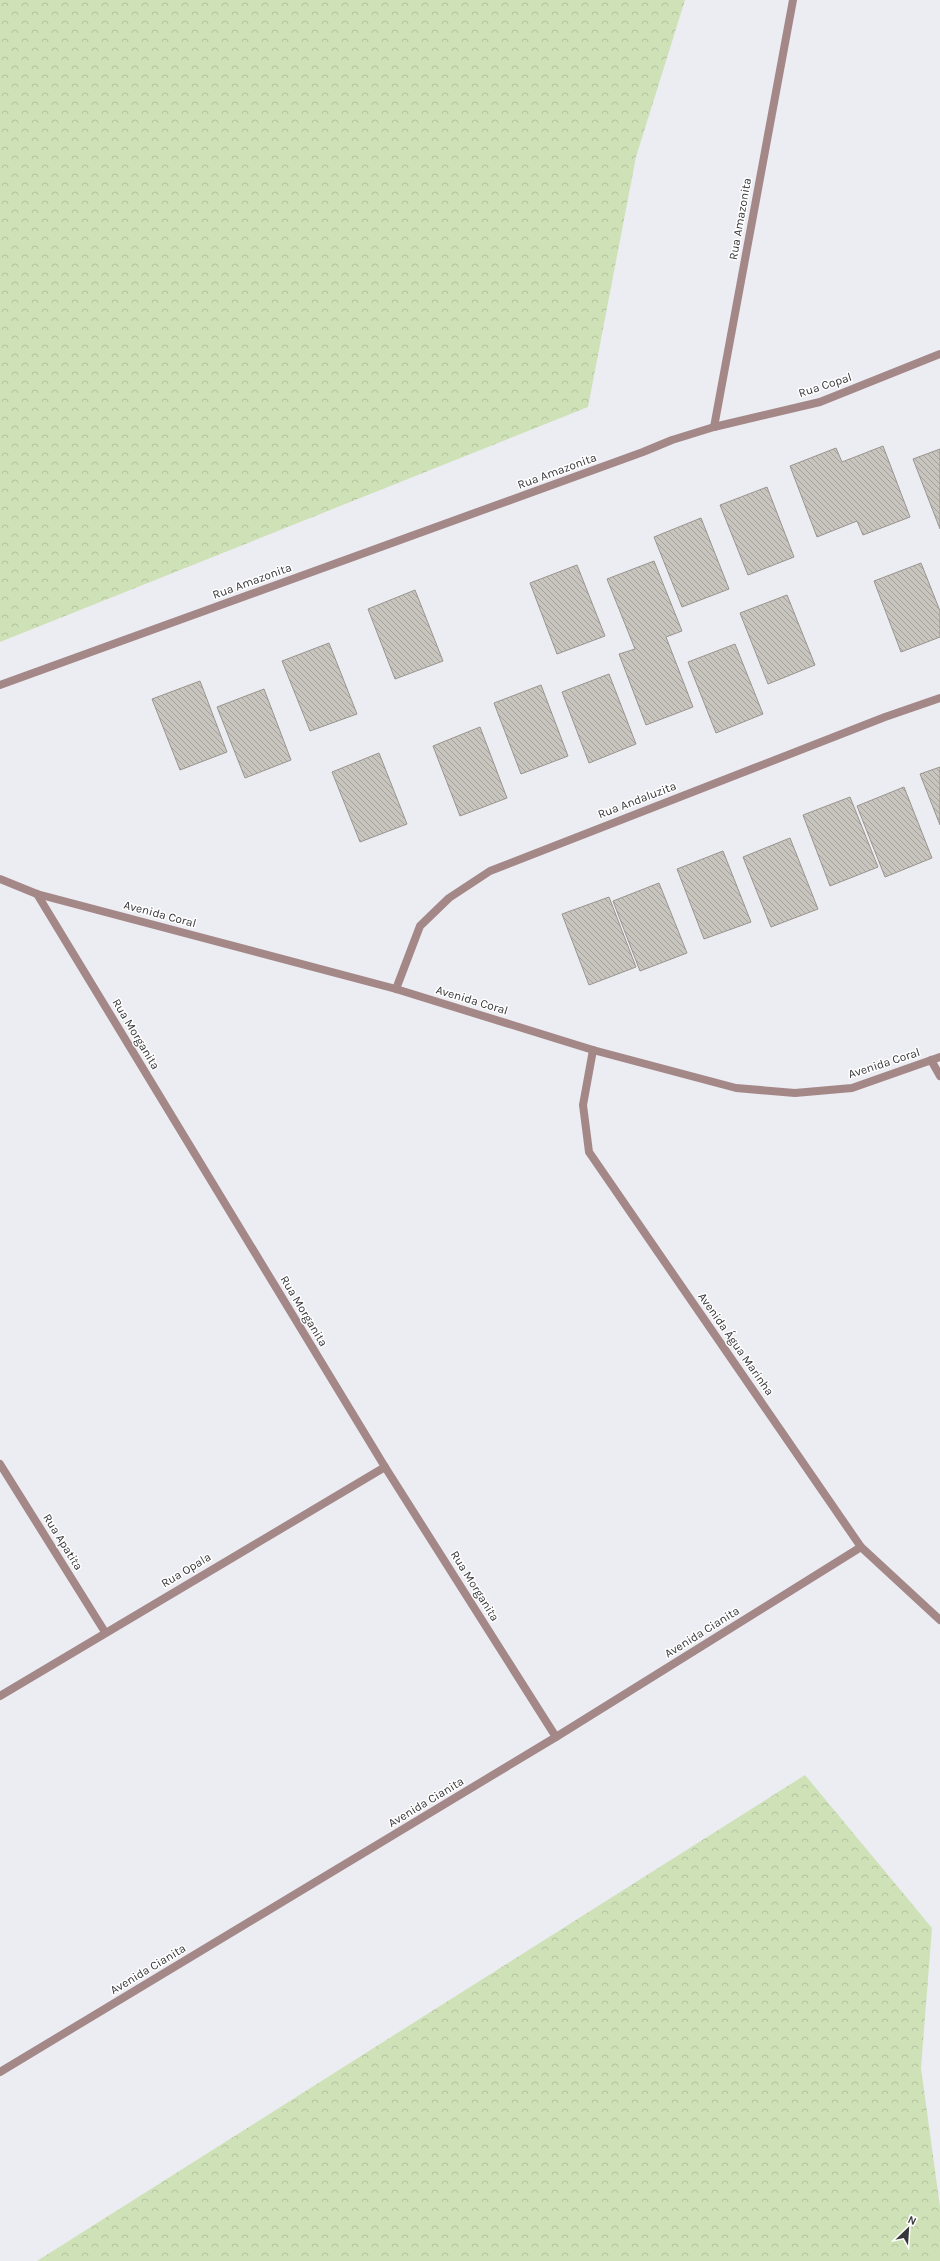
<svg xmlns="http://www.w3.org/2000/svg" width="940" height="2261" viewBox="0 0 940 2261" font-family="Karla,sans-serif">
<defs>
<pattern id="forest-crowns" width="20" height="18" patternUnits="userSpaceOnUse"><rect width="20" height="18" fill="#cfe2b7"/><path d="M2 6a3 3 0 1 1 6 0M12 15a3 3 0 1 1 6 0" fill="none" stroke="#b2c39e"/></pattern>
<pattern id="building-back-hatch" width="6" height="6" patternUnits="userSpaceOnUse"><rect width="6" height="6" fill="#c8c4be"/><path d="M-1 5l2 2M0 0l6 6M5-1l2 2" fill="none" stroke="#a3a09c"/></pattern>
</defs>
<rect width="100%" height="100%" fill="#ececf3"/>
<g fill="url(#forest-crowns)">
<polygon points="0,0 685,0 636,157 588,407 0,642"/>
<polygon points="805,1775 932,1928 921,2068 940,2207 940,2261 37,2261"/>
</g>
<g fill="url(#building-back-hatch)" stroke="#9a958f">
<polygon points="883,446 910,517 863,535 857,521 817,537 790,466 836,448 842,462"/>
<polygon points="940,449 940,529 913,459"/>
<polygon points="767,487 794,557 748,575 720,505"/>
<polygon points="701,518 729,589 682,607 654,537"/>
<polygon points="654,561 682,631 666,637 693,707 646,725 619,654 635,649 607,579"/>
<polygon points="921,563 940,611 940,637 901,652 874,581"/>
<polygon points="577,565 605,636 557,654 530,583"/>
<polygon points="415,590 443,661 395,679 368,609"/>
<polygon points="787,595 815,665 768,684 740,613"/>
<polygon points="329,643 357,714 310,731 282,661"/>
<polygon points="735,644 763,714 716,733 688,662"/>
<polygon points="609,674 636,744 589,763 562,692"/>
<polygon points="200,681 227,752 180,770 152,699"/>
<polygon points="541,685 568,756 521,774 494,703"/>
<polygon points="264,689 291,760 245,778 217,707"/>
<polygon points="480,727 507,798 460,816 433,746"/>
<polygon points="379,753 407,824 360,842 332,772"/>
<polygon points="940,767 940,825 920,774"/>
<polygon points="904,787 932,858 885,877 857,806"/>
<polygon points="850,797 878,867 830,886 803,815"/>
<polygon points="790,838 818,909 771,927 743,857"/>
<polygon points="723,851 751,922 704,939 677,869"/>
<polygon points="659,883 687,953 640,971 613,901"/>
<polygon points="609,897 636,967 589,985 562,914"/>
</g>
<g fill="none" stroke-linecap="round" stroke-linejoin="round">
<g stroke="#a48888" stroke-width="8">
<polyline points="714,427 793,0"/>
<polyline points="0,685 643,452 672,440 714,427 820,402 940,354"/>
<polyline points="0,879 37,894 396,989 593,1050 736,1088 795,1093 852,1088 940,1057"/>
<polyline points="37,894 385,1467 556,1737"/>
<polyline points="396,989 420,926 449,898 490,871 885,717 940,698"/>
<polyline points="593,1050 583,1105 589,1152 861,1547 940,1620"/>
<polyline points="931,1060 940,1076"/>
<polyline points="0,1464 105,1632"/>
<polyline points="0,1696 385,1467"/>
<polyline points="0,2072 556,1737 861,1547"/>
</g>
</g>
<g text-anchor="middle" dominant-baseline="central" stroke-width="3" stroke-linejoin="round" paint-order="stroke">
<g font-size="12" fill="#38383b" stroke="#fff">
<text transform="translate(740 219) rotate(-80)">Rua Amazonita</text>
<text transform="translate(825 385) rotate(-18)">Rua Copal</text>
<text transform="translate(557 471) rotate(-20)">Rua Amazonita</text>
<text transform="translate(252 581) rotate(-20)">Rua Amazonita</text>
<text transform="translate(637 800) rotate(-21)">Rua Andaluzita</text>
<text transform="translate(160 914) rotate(15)">Avenida Coral</text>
<text transform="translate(472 1000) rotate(17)">Avenida Coral</text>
<text transform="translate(136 1034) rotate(59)">Rua Morganita</text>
<text transform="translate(884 1063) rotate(-18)">Avenida Coral</text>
<text transform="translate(304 1311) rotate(59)">Rua Morganita</text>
<text transform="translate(736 1344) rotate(55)">Avenida Água Marinha</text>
<text transform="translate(63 1542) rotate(58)">Rua Apatita</text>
<text transform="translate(186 1570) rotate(-31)">Rua Opala</text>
<text transform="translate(475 1586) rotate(58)">Rua Morganita</text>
<text transform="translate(702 1632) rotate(-32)">Avenida Cianita</text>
<text transform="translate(426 1802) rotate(-31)">Avenida Cianita</text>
<text transform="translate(148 1969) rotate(-31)">Avenida Cianita</text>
</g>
</g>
<g transform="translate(908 2229) rotate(25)" stroke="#ffffff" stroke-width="3" paint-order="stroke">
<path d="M0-3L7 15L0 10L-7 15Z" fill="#38383b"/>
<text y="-6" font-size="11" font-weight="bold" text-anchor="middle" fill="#38383b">N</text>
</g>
</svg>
